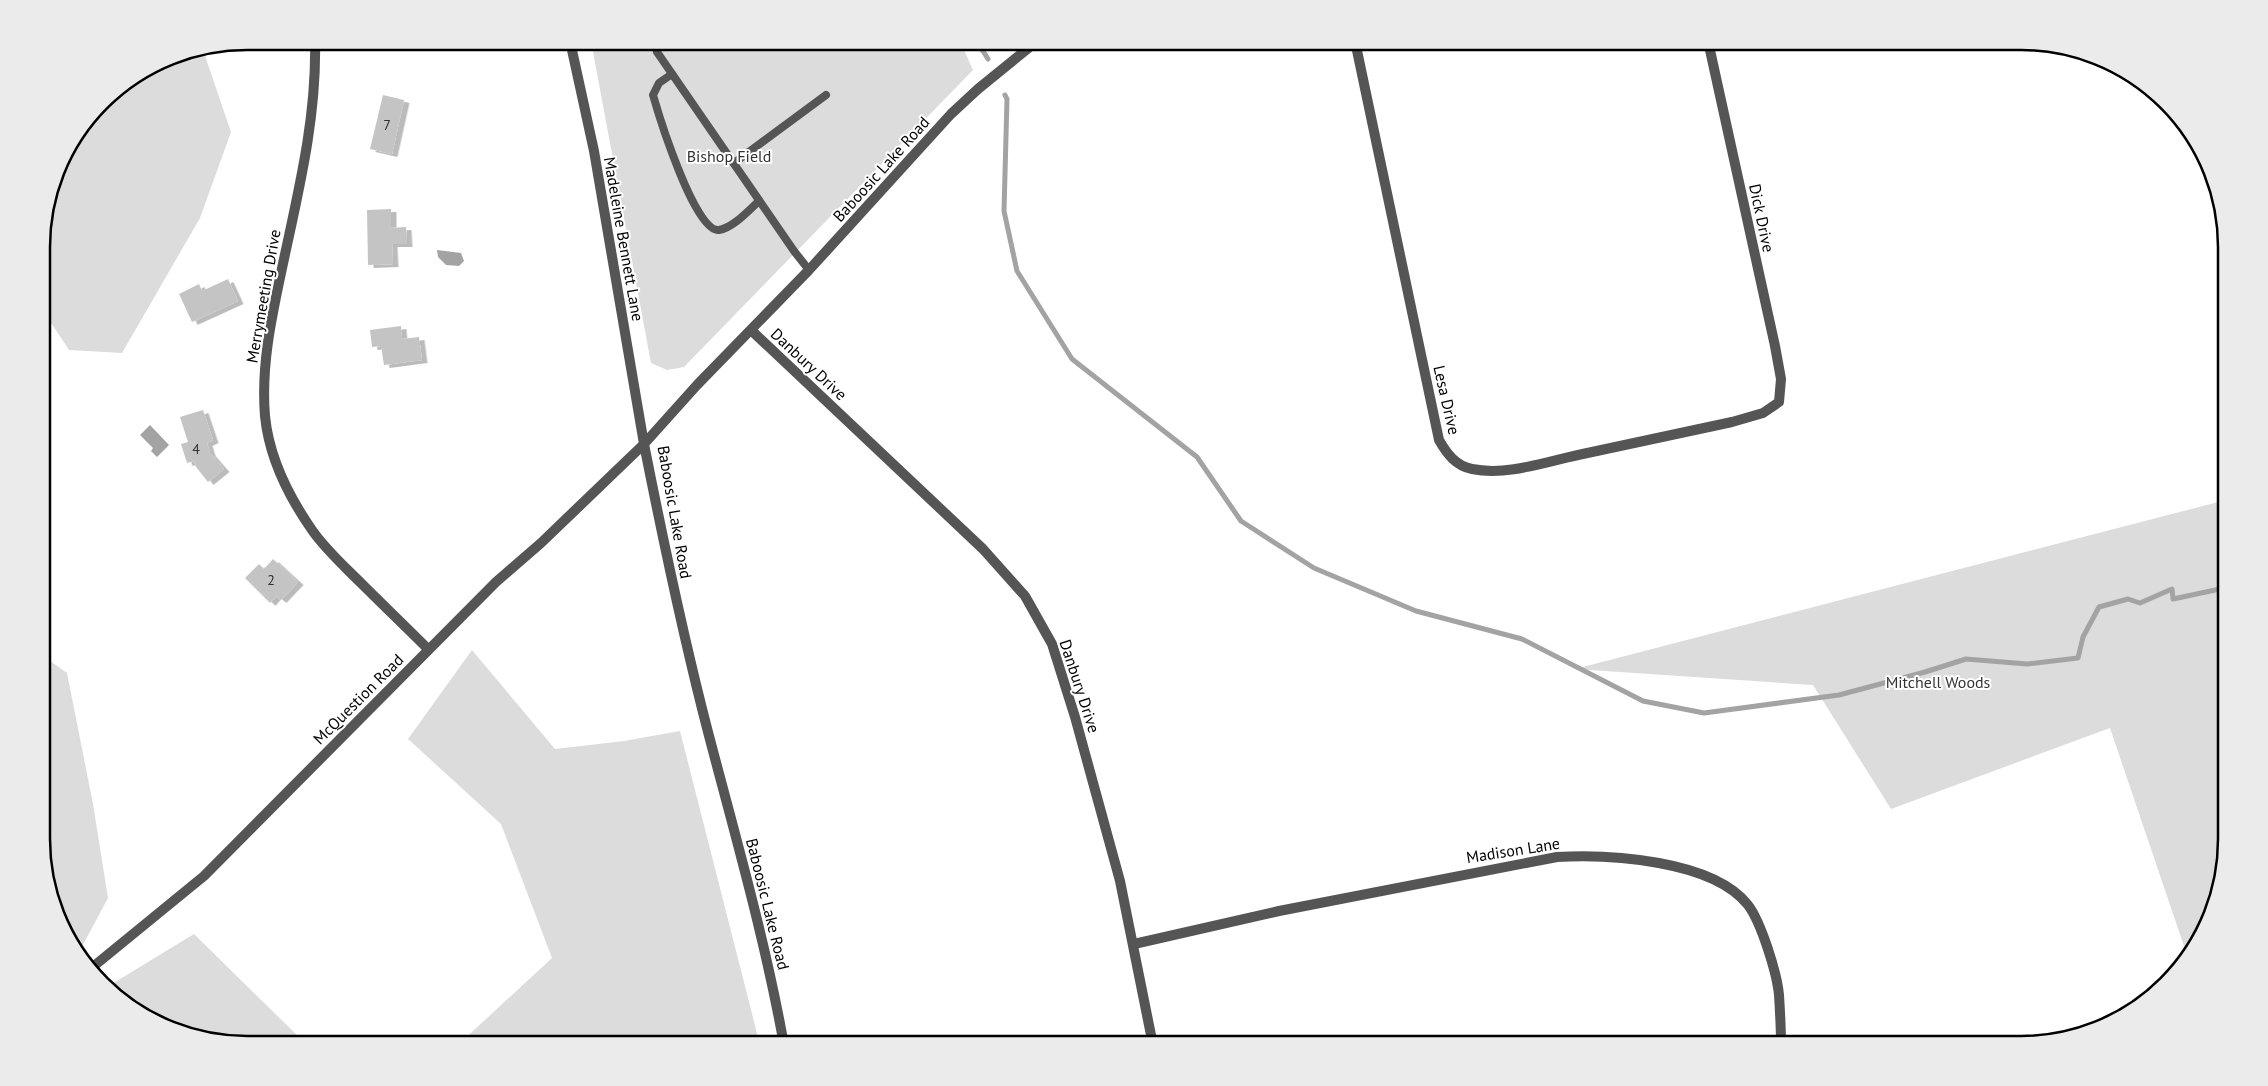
<svg xmlns="http://www.w3.org/2000/svg" width="2268" height="1086" viewBox="0 0 2268 1086" font-family="'PT Sans',sans-serif">
<defs>
<filter id="shadow"><feDropShadow dx="5.5" dy="3" stdDeviation="0" flood-color="#0004"/></filter>
</defs>
<rect width="100%" height="100%" fill="#fff"/>
<g fill="#dcdcdc">
<polygon points="591,41 960,41 973,70 684,367 667,370 651,363"/>
<polygon points="203,50 231,132 200,218 122,353 69,350 42,309 42,233 47,226 45,221 62,156 111,93 169,57"/>
<polygon points="2226,500 2227,839 2211,918 2188,958 2110,728 1891,809 1813,685 1575,669"/>
<polygon points="472,650 555,749 624,741 680,731 760,1045 446,1045 460,1043 552,958 501,824 408,739"/>
<polygon points="43,656 67,673 93,804 108,898 78,954 57,917 43,866"/>
<polygon points="194,934 307,1045 247,1045 168,1029 122,1002 107,987"/>
</g>
<g fill="#a3a3a3">
<polygon points="437,250 461,253 464,261 459,266 446,265 438,257"/>
<polygon points="150,425 169,445 157,457 151,451 153,448 140,435"/>
</g>
<g fill="none" stroke-linecap="round" stroke-linejoin="round">
<g stroke="#a3a3a3" stroke-width="5">
<polyline points="972,41 983,51 988,59"/>
<polyline points="1005,95 1007,99 1004,211 1017,271 1072,359 1197,457 1241,521 1314,568 1416,611 1522,639 1643,701 1704,713 1839,695 1925,672 1966,659 2027,664 2078,658 2083,637 2099,607 2128,599 2140,603 2172,589 2173,599 2220,589 2226,589"/>
</g>
</g>
<g fill="#c4c4c4" filter="url(#shadow)">
<polygon points="383,95 404,100 392,154 370,149"/>
<polygon points="391,209 391,228 406,227 407,244 392,244 393,264 368,265 367,210"/>
<polygon points="228,279 238,301 192,322 179,294 199,284 202,291"/>
<polygon points="401,326 402,339 419,337 422,360 384,365 381,346 372,347 370,330"/>
<polygon points="203,410 213,440 207,443 210,453 224,469 208,482 196,467 194,461 187,463 181,444 188,442 180,417"/>
<polygon points="273,559 298,582 281,600 276,596 270,603 245,578 259,564 264,569"/>
</g>
<g fill="none" stroke-linecap="round" stroke-linejoin="round">
<g stroke="#555" stroke-width="8">
<polyline points="657,52 794,251 809,270"/>
<path d="M672 74 659 83 653 95C659 116 695 233 719 230 733 228 749 210 759 201"/>
<polyline points="734,163 826,95"/>
</g>
<g stroke="#555" stroke-width="10">
<path d="M315 41C317 120 297 197 281 273 271 320 261 367 265 416 269 457 289 497 312 530 325 549 344 566 361 583 383 605 406 627 428 649"/>
<path d="M1355 41 1439 440C1447 454 1456 466 1472 469 1507 476 1545 462 1578 455 1629 444 1681 433 1732 422L1763 413 1779 402 1781 379 1775 346 1708 41"/>
<polyline points="752,331 983,549 1025,596 1052,644 1075,717 1120,881 1153,1045"/>
<path d="M1134 944 1279 911 1557 857C1609 854 1713 860 1748 905 1761 922 1777 973 1779 995 1780 1011 1781 1028 1781 1044"/>
<polyline points="89,970 204,876 496,582 541,543 644,444 594,151 570,41"/>
</g>
<path stroke="#555" stroke-width="10" d="M784 1045C765 939 735 835 708 732 683 636 663 540 644 444L697 385 809 270 951 114 978 89 1037 41"/>
</g>
<g text-anchor="middle" dominant-baseline="central" stroke-width="4" stroke-linejoin="round" paint-order="stroke">
<g font-size="14" fill="#313131">
<text x="387" y="125">7</text>
<text x="196" y="449">4</text>
<text x="271" y="580">2</text>
</g>
<g font-size="16" fill="#333" stroke="#fff">
<text x="729" y="156">Bishop Field</text>
<text x="1938" y="682">Mitchell Woods</text>
</g>
<g font-size="16" fill="#000" stroke="#fff">
<text transform="translate(881 169) rotate(-48)">Baboosic Lake Road</text>
<text transform="translate(1762 218) rotate(78)">Dick Drive</text>
<text transform="translate(624 239) rotate(80)">Madeleine Bennett Lane</text>
<text transform="translate(263 296) rotate(-80)">Merrymeeting Drive</text>
<text transform="translate(809 364) rotate(43)">Danbury Drive</text>
<text transform="translate(1447 400) rotate(77)">Lesa Drive</text>
<text transform="translate(675 512) rotate(80)">Baboosic Lake Road</text>
<text transform="translate(1080 686) rotate(72)">Danbury Drive</text>
<text transform="translate(358 699) rotate(-45)">McQuestion Road</text>
<text transform="translate(1513 850) rotate(-9)">Madison Lane</text>
<text transform="translate(768 904) rotate(76)">Baboosic Lake Road</text>
</g>
</g>
<path d="M0 0H2268V1086H0ZM247 50H2021A197 197 0 0 1 2218 247V839A197 197 0 0 1 2021 1036H247A197 197 0 0 1 50 839V247A197 197 0 0 1 247 50Z" fill="#ebebeb" fill-rule="evenodd"/>
<path fill="none" stroke="#000" stroke-width="2.5" d="M247 50H2021A197 197 0 0 1 2218 247V839A197 197 0 0 1 2021 1036H247A197 197 0 0 1 50 839V247A197 197 0 0 1 247 50Z"/>
</svg>
